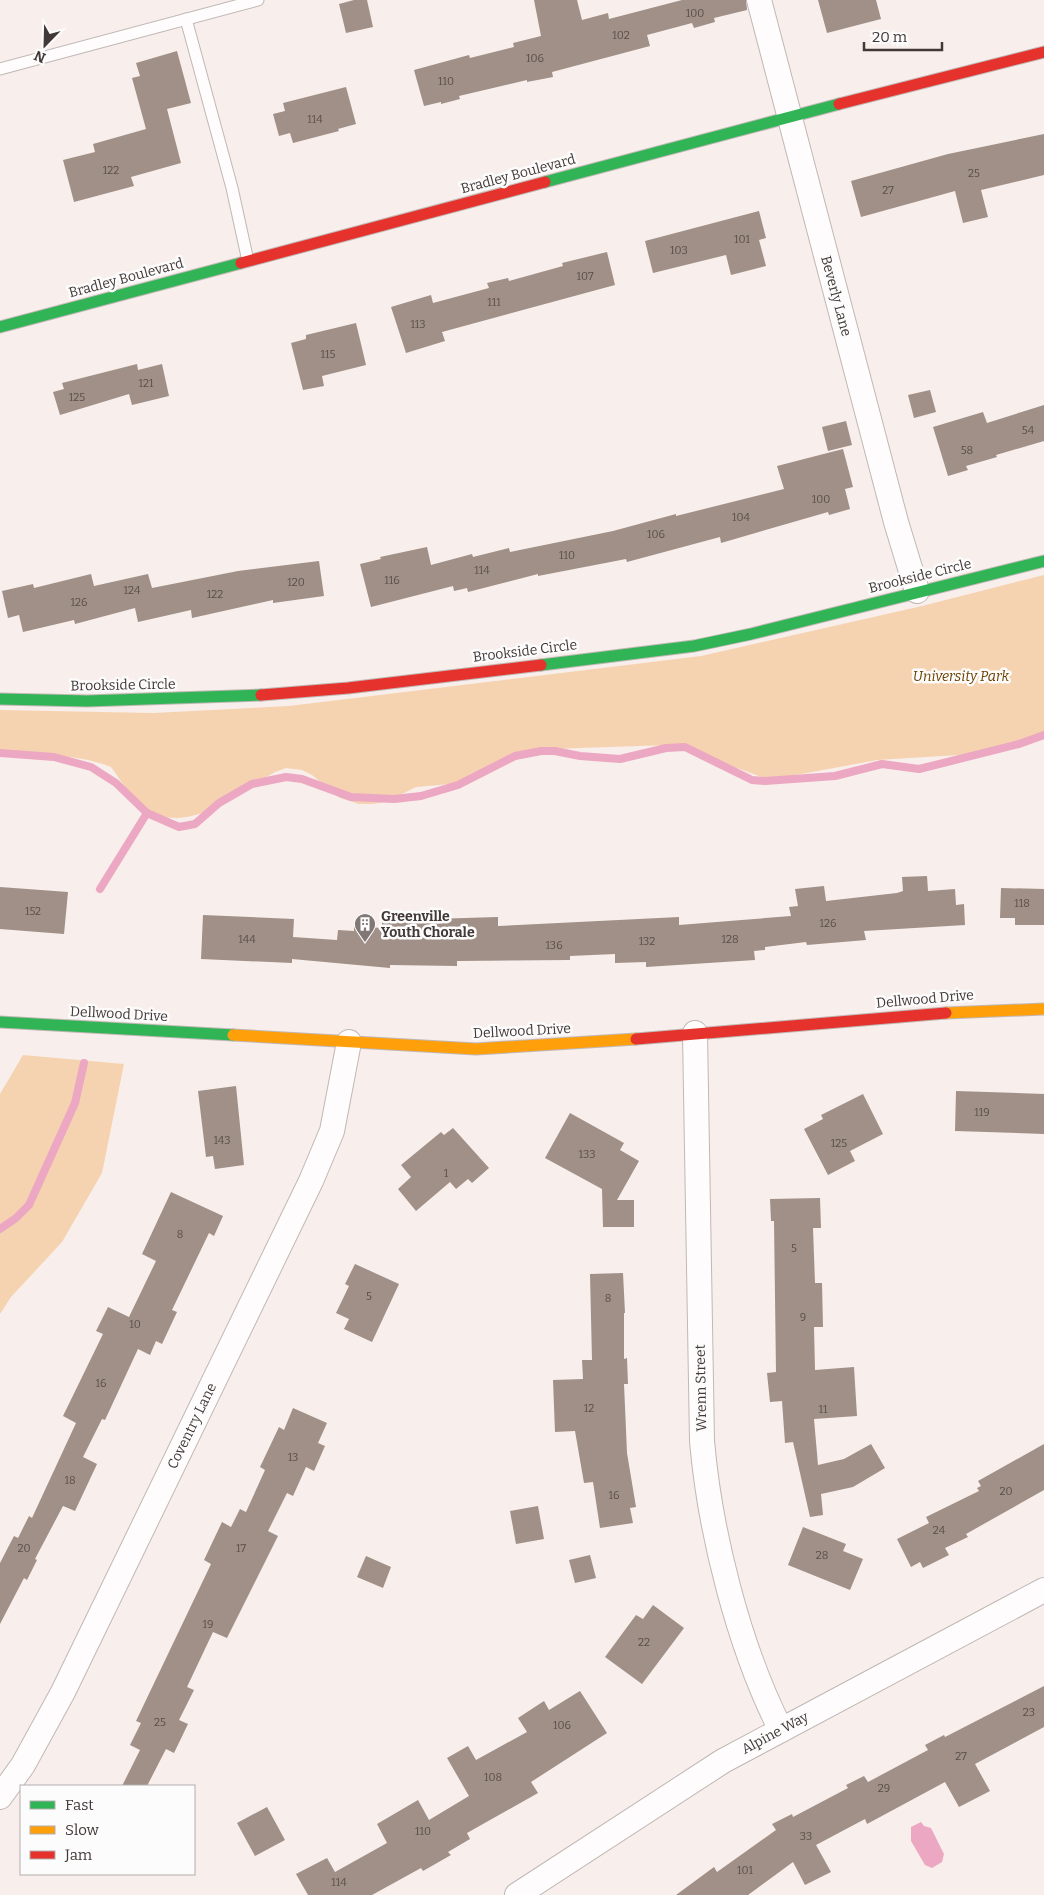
<svg xmlns="http://www.w3.org/2000/svg" width="1044" height="1895" viewBox="0 0 1044 1895" font-family="Bitter,serif">
<rect width="100%" height="100%" fill="#f8eeeb"/>
<g fill="#f6d3b0">
<path d="M1044 575V734L1010 745 959 755 877 760 769 780 695 752 668 745 552 749 530 754 463 783 416 787 386 802 372 804H359L340 798 312 775 302 770 286 768 275 772C239 793 186 838 146 808 132 798 121 781 111 767 77 753 36 756 0 752V710L153 713 289 706 701 656 922 606Z"/>
<polygon points="23,1055 124,1064 102,1173 62,1242 11,1297 0,1314 0,1094"/>
</g>
<polygon fill="#eca7c2" points="921,1822 924,1826 931,1828 944,1854 942,1862 932,1868 925,1865 911,1841 911,1827"/>
<g fill="none" stroke-linecap="round" stroke-linejoin="round">
<g stroke="#eca7c2" stroke-width="8">
<polyline points="0,753 54,757 91,767 116,783 147,813 179,827 195,824 219,803 252,784 286,777 302,779 351,797 394,799 421,796 458,785 515,756 541,751 555,751 580,756 620,759 666,748 685,747 752,780 765,781 835,776 882,764 919,769 1019,744 1044,735"/>
<polyline points="100,889 147,813"/>
<polyline points="0,1229 16,1218 29,1205 75,1103 84,1063"/>
</g>
</g>
<g fill="#a09087">
<polygon points="354,0 367,0 373,27 346,33 339,4"/>
<polygon points="534,0 577,0 582,20 608,13 609,19 682,0 746,0 747,10 714,18 715,22 694,28 692,23 647,35 650,46 552,72 553,77 527,82 527,80 459,96 460,99 441,104 441,102 424,106 414,70 469,55 470,58 514,47 513,43 541,36"/>
<polygon points="818,0 876,0 881,19 827,33"/>
<polygon points="177,51 191,103 167,109 181,163 131,177 134,186 74,202 63,160 95,152 93,144 146,129 132,78 140,76 136,63"/>
<polygon points="346,87 356,124 338,129 339,131 293,143 290,133 279,136 273,114 285,111 283,103"/>
<polygon points="1044,134 1044,175 981,190 988,217 963,223 955,191 861,217 851,181 948,154"/>
<polygon points="759,211 766,238 759,240 766,266 731,275 726,255 653,273 645,241"/>
<polygon points="607,252 615,285 442,332 445,341 406,353 391,307 431,295 433,303 489,288 487,283 508,278 509,281 563,266 562,263"/>
<polygon points="356,323 366,365 322,376 324,386 303,390 291,343 306,339 306,335"/>
<polygon points="137,364 138,370 162,364 169,396 132,405 129,394 60,415 53,392 64,389 62,383"/>
<polygon points="930,390 936,412 914,418 908,395"/>
<polygon points="1044,405 1044,441 996,455 997,457 966,466 968,470 948,476 933,427 983,412 987,423"/>
<polygon points="846,421 852,445 828,451 822,427"/>
<polygon points="843,449 853,487 845,489 850,509 829,515 828,512 721,543 720,537 627,562 626,559 538,576 538,574 468,592 467,588 454,591 453,586 371,607 360,564 381,559 380,557 427,547 431,565 472,554 473,557 509,548 510,552 613,531 676,514 676,516 784,489 777,466"/>
<polygon points="319,561 324,596 273,603 273,600 192,618 191,610 138,622 135,608 75,624 74,620 23,632 19,615 8,618 2,591 33,584 34,588 91,574 94,586 148,574 152,588 238,571"/>
<polygon points="927,876 928,891 955,889 956,905 964,904 965,925 864,931 866,940 807,945 806,942 765,947 765,950 754,951 755,960 646,967 646,962 615,963 615,954 570,956 570,960 457,961 457,966 390,965 390,968 292,959 292,963 201,959 203,915 294,919 293,937 337,940 338,930 354,931 354,926 382,928 382,918 432,921 432,919 498,917 498,926 679,917 679,925 791,916 789,907 798,906 795,889 824,886 826,901 897,893 903,891 902,877"/>
<polygon points="0,887 68,892 64,934 0,929"/>
<polygon points="1001,888 1044,889 1044,925 1015,925 1015,918 1000,918"/>
<polygon points="236,1086 244,1165 215,1169 213,1156 206,1157 198,1091"/>
<polygon points="956,1091 1044,1094 1044,1134 955,1131"/>
<polygon points="863,1094 883,1134 850,1151 855,1161 828,1175 804,1129 823,1119 821,1115"/>
<polygon points="570,1113 624,1143 620,1150 639,1161 617,1200 634,1200 634,1227 603,1227 602,1189 545,1158"/>
<polygon points="453,1128 489,1168 472,1183 468,1179 456,1189 450,1182 416,1211 398,1189 411,1177 401,1165 441,1132 444,1135"/>
<polygon points="171,1192 223,1216 214,1236 209,1233 172,1310 177,1312 162,1344 156,1341 150,1355 138,1349 105,1420 102,1419 83,1457 97,1464 75,1511 63,1506 35,1559 37,1560 27,1580 24,1578 0,1624 0,1563 14,1536 18,1538 29,1516 32,1518 76,1423 63,1416 103,1334 96,1331 108,1307 129,1317 156,1261 142,1254"/>
<polygon points="820,1198 821,1228 813,1228 815,1283 822,1283 823,1327 814,1327 815,1370 854,1367 857,1416 814,1419 818,1465 844,1459 871,1444 885,1468 853,1487 821,1494 823,1515 810,1517 793,1442 785,1443 782,1401 770,1402 767,1373 776,1372 774,1221 771,1221 770,1199"/>
<polygon points="355,1264 399,1284 372,1342 344,1329 349,1319 336,1313 349,1286 345,1284"/>
<polygon points="623,1273 625,1313 624,1313 624,1359 627,1358 628,1384 624,1384 627,1453 636,1507 630,1508 633,1523 600,1528 593,1482 584,1483 575,1431 555,1432 553,1380 583,1379 582,1360 592,1360 590,1274"/>
<polygon points="293,1408 327,1423 318,1443 325,1446 314,1471 306,1467 293,1496 287,1493 268,1531 278,1536 227,1638 213,1632 187,1687 194,1690 179,1720 188,1724 174,1753 166,1749 147,1786 122,1786 140,1750 130,1745 141,1723 136,1721 211,1564 204,1560 222,1522 231,1527 240,1509 246,1512 265,1470 260,1467 279,1427 284,1430"/>
<polygon points="1044,1444 1044,1490 966,1534 968,1537 945,1548 949,1555 923,1568 920,1562 911,1567 897,1539 929,1523 926,1517 979,1491 977,1488 981,1486 978,1481"/>
<polygon points="538,1506 544,1539 516,1544 510,1511"/>
<polygon points="803,1527 846,1544 843,1551 863,1559 850,1590 788,1565"/>
<polygon points="590,1555 596,1578 575,1583 569,1560"/>
<polygon points="366,1556 391,1567 383,1588 357,1577"/>
<polygon points="653,1605 684,1628 642,1684 605,1657 636,1615 643,1619"/>
<polygon points="1044,1686 1044,1727 975,1764 990,1791 959,1807 945,1782 867,1824 865,1819 816,1845 831,1872 805,1885 793,1862 748,1895 676,1895 714,1867 717,1872 776,1830 772,1824 792,1814 793,1817 848,1788 846,1785 864,1776 868,1782 928,1750 925,1745 944,1735 945,1737"/>
<polygon points="580,1691 607,1733 531,1782 538,1793 467,1833 470,1839 448,1852 451,1855 423,1871 421,1868 372,1895 308,1895 296,1874 327,1858 335,1872 387,1843 377,1824 418,1800 429,1820 469,1796 447,1758 468,1746 476,1760 527,1732 518,1718 544,1701 549,1710"/>
<polygon points="267,1807 285,1840 255,1856 237,1823"/>
</g>
<g fill="none" stroke-linecap="round" stroke-linejoin="round">
<g stroke="#c0b8b5" stroke-width="13">
<g id="lane">
<polyline points="186,19 232,188 248,261"/>
<polyline points="0,69 258,0"/>
</g>
</g>
<g stroke="#c0b8b5" stroke-width="26">
<g id="street">
<polyline points="759,0 896,522 917,591"/>
<path d="M695 1033 702 1441C710 1533 739 1648 781 1730"/>
<polyline points="0,1797 23,1765 63,1692 311,1181 332,1131 349,1042"/>
<polyline points="517,1895 723,1761 1044,1590"/>
</g>
</g>
<g stroke="#c0b8b5" stroke-width="13">
<g id="fast">
<polyline points="545,182 839,104"/>
<polyline points="0,327 241,263"/>
<polyline points="541,665 694,646 751,634 1044,561"/>
<polyline points="0,699 87,701 261,695"/>
<polyline points="0,1022 233,1035"/>
</g>
</g>
<g stroke="#c0b8b5" stroke-width="13">
<g id="slow">
<polyline points="946,1013 1044,1009"/>
<polyline points="233,1035 476,1049 636,1039"/>
</g>
</g>
<g stroke="#c0b8b5" stroke-width="13">
<g id="jam">
<polyline points="839,104 1044,52"/>
<polyline points="241,263 545,182"/>
<polyline points="261,695 348,688 541,665"/>
<polyline points="636,1039 946,1013"/>
</g>
</g>
<use href="#lane" stroke="#fefcfc" stroke-width="11"/>
<use href="#street" stroke="#fefcfc" stroke-width="24"/>
<use href="#fast" stroke="#30b455" stroke-width="11"/>
<use href="#slow" stroke="#ff9f0a" stroke-width="11"/>
<use href="#jam" stroke="#e5322d" stroke-width="11"/>
</g>
<defs>
<g id="building-pin" transform="scale(1.125)"><path d="M0 17L-7.5 6A9.5 9.5 0 1 1 7.5 6Z" fill="#817876" stroke="#fcfcfc"/><path d="M-4-6H4V6H1V3H-1V6H-4ZM-2.5-4.3h1.7v1.8h-1.7ZM.8-4.3h1.7v1.8H.8ZM-2.5-1h1.7V.8h-1.7ZM.8-1h1.7V.8H.8Z" fill="#fff"/></g>
</defs>
<g fill-rule="evenodd">
<use href="#building-pin" x="365" y="924"/>
</g>
<g text-anchor="middle" dominant-baseline="central" stroke-width="5" stroke-linejoin="round" paint-order="stroke">
<g font-size="11" fill="#594e4b">
<text x="695" y="13">100</text>
<text x="621" y="35">102</text>
<text x="535" y="58">106</text>
<text x="446" y="81">110</text>
<text x="315" y="119">114</text>
<text x="111" y="170">122</text>
<text x="974" y="173">25</text>
<text x="888" y="190">27</text>
<text x="742" y="239">101</text>
<text x="679" y="250">103</text>
<text x="585" y="276">107</text>
<text x="494" y="302">111</text>
<text x="418" y="324">113</text>
<text x="328" y="354">115</text>
<text x="146" y="383">121</text>
<text x="77" y="397">125</text>
<text x="1028" y="430">54</text>
<text x="967" y="450">58</text>
<text x="821" y="499">100</text>
<text x="741" y="517">104</text>
<text x="656" y="534">106</text>
<text x="567" y="555">110</text>
<text x="482" y="570">114</text>
<text x="392" y="580">116</text>
<text x="296" y="582">120</text>
<text x="132" y="590">124</text>
<text x="215" y="594">122</text>
<text x="79" y="602">126</text>
<text x="1022" y="903">118</text>
<text x="33" y="911">152</text>
<text x="828" y="923">126</text>
<text x="247" y="939">144</text>
<text x="730" y="939">128</text>
<text x="647" y="941">132</text>
<text x="554" y="945">136</text>
<text x="982" y="1112">119</text>
<text x="222" y="1140">143</text>
<text x="839" y="1143">125</text>
<text x="587" y="1154">133</text>
<text x="446" y="1173">1</text>
<text x="180" y="1234">8</text>
<text x="794" y="1248">5</text>
<text x="369" y="1296">5</text>
<text x="608" y="1298">8</text>
<text x="803" y="1317">9</text>
<text x="135" y="1324">10</text>
<text x="101" y="1383">16</text>
<text x="589" y="1408">12</text>
<text x="823" y="1409">11</text>
<text x="293" y="1457">13</text>
<text x="70" y="1480">18</text>
<text x="1006" y="1491">20</text>
<text x="614" y="1495">16</text>
<text x="939" y="1530">24</text>
<text x="24" y="1548">20</text>
<text x="241" y="1548">17</text>
<text x="822" y="1555">28</text>
<text x="208" y="1624">19</text>
<text x="644" y="1642">22</text>
<text x="1029" y="1712">23</text>
<text x="160" y="1722">25</text>
<text x="562" y="1725">106</text>
<text x="961" y="1756">27</text>
<text x="493" y="1777">108</text>
<text x="884" y="1788">29</text>
<text x="423" y="1831">110</text>
<text x="806" y="1836">33</text>
<text x="745" y="1870">101</text>
<text x="339" y="1882">114</text>
</g>
<g font-size="14" fill="#413837" stroke="#fcfcfc">
<text transform="translate(518 174) rotate(-15)">Bradley Boulevard</text>
<text transform="translate(126 278) rotate(-15)">Bradley Boulevard</text>
<text transform="translate(836 296) rotate(75)">Beverly Lane</text>
<text transform="translate(920 576) rotate(-14)">Brookside Circle</text>
<text transform="translate(525 651) rotate(-7)">Brookside Circle</text>
<text transform="translate(123 685) rotate(-1)">Brookside Circle</text>
<text transform="translate(925 999) rotate(-5)">Dellwood Drive</text>
<text transform="translate(119 1014) rotate(3)">Dellwood Drive</text>
<text transform="translate(522 1031) rotate(-3)">Dellwood Drive</text>
<text transform="translate(701 1388) rotate(-91)">Wrenn Street</text>
<text transform="translate(192 1426) rotate(-64)">Coventry Lane</text>
<text transform="translate(775 1733) rotate(-28)">Alpine Way</text>
</g>
<g font-size="14" font-style="italic" fill="#6c4100" stroke="#fcfcfc">
<text x="961" y="676">University Park</text>
</g>
<g font-size="14" font-weight="bold" fill="#413837" stroke="#fcfcfc" text-anchor="start">
<text x="381" y="916">Greenville<tspan x="381" dy="16">Youth Chorale</tspan></text>
</g>
</g>
<rect x="20" y="1785" width="175" height="90" fill="#fcfcfc" stroke="#b1aead"/>
<rect x="30" y="1801" width="25" height="8" fill="#30b455" stroke="#b1aead"/>
<text x="65" y="1810" font-size="15" fill="#413837">Fast</text>
<rect x="30" y="1826" width="25" height="8" fill="#ff9f0a" stroke="#b1aead"/>
<text x="65" y="1835" font-size="15" fill="#413837">Slow</text>
<rect x="30" y="1851" width="25" height="8" fill="#e5322d" stroke="#b1aead"/>
<text x="65" y="1860" font-size="15" fill="#413837">Jam</text>
<g transform="translate(45 45) rotate(203)" stroke="#fcfcfc" stroke-width="4" paint-order="stroke">
<path d="M0-4L9 19L0 12L-9 19Z" fill="#413837"/>
<text y="-8" font-size="14" font-weight="bold" text-anchor="middle" fill="#413837">N</text>
</g>
<path d="M864 42v8h78v-8" fill="none" stroke="#413837" stroke-width="2.5"/>
<text x="872" y="42" font-size="15" fill="#413837" stroke="#fcfcfc" stroke-width="4" paint-order="stroke">20 m</text>
</svg>
